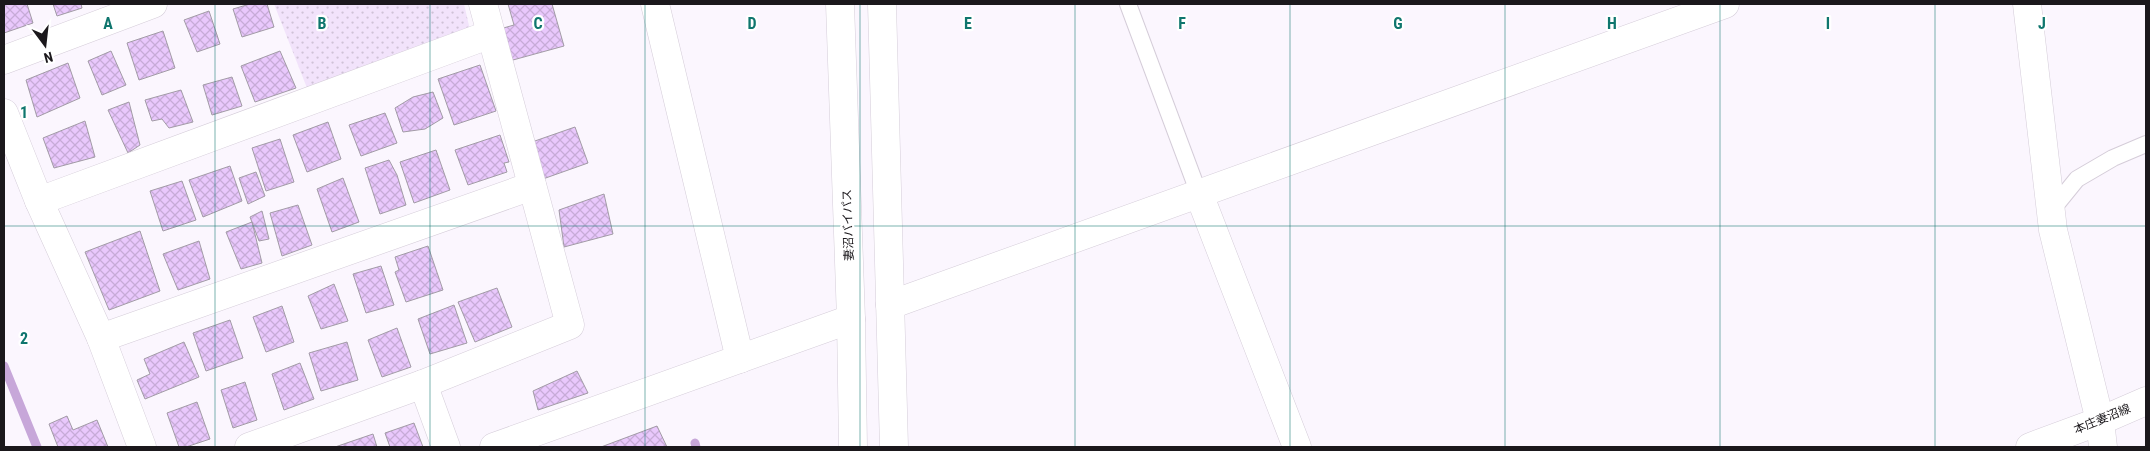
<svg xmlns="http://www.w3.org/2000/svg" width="2150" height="451" viewBox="0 0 2150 451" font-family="'Roboto Condensed','Noto Sans JP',sans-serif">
<defs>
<pattern id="park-dots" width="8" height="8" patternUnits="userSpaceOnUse" patternTransform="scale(1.25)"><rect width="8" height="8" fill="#f2e3fb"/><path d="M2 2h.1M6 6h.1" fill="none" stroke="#cfc2d7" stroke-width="1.8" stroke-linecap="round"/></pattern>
<pattern id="building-cross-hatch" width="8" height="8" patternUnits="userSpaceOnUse" patternTransform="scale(1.25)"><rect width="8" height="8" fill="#e9c8fc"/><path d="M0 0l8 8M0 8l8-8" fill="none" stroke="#c7abd7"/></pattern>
</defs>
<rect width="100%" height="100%" fill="#fbf6fe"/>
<polygon fill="url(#park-dots)" points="274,4 464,4 470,30 307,88"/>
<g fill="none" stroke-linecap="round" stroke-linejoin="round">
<g stroke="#c7a7d9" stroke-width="9">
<polyline points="4,366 37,447"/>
<polyline points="695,443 696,447"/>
</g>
</g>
<g fill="url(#building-cross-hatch)" stroke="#a29ba6">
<polygon points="4,4 27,4 33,23 4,33"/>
<polygon points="53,4 81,4 82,8 57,16"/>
<polygon points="250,4 267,4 274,27 242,37 233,9"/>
<polygon points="508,4 552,4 564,46 502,63 493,31 514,25"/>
<polygon points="209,11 220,44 197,52 184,20"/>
<polygon points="163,31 175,68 139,80 127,43"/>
<polygon points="111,51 126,85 102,95 88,61"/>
<polygon points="280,51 296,88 255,102 241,66"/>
<polygon points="68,63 80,98 37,117 26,80"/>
<polygon points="480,65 496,111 454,125 438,79"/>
<polygon points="232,77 242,106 212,115 203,85"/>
<polygon points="181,90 193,122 169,128 162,119 152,121 145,100"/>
<polygon points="433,92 443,118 425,129 403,132 395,108 413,97"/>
<polygon points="129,102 140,145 128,153 108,110"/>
<polygon points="385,113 397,143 361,156 349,125"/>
<polygon points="85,121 95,157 54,168 43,138"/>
<polygon points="328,122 341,159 307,172 293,135"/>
<polygon points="575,127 588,163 540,180 532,142"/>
<polygon points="500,135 509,162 504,163 507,172 468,185 455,150"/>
<polygon points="280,139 294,182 266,191 252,148"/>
<polygon points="436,150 450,190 414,203 400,162"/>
<polygon points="389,160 397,175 406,205 380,214 365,168"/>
<polygon points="230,166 242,201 203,217 189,180"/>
<polygon points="256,172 265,196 248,204 239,178"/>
<polygon points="343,178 359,222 332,232 317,189"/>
<polygon points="182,181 196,220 163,231 150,191"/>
<polygon points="604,194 613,234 564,247 559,210"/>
<polygon points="298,205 312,245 282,256 270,213"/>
<polygon points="262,211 269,239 259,241 250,217"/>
<polygon points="252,222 262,263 241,269 226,232"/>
<polygon points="140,231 160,291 109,310 85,252"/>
<polygon points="199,241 210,279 178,290 163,254"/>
<polygon points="428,246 443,290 406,302 395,272 399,270 395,257"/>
<polygon points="381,266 394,305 366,313 353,274"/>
<polygon points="334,284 348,321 321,329 308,296"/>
<polygon points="497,288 512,327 475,342 458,302"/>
<polygon points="454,305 467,343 430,354 418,319"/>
<polygon points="282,306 294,342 266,352 253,317"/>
<polygon points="230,320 243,358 206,371 193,333"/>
<polygon points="397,328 411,367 382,377 368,340"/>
<polygon points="184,342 199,377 145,399 137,380 150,374 144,359"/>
<polygon points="347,342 358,380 321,391 309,353"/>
<polygon points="300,363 314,399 284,410 272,374"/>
<polygon points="577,371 588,393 538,410 533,391"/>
<polygon points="245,382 257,420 233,428 221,390"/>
<polygon points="197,402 210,439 186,447 179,447 167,413"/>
<polygon points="67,416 73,430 97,420 108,447 58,447 49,424"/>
<polygon points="414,423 423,447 390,447 385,433"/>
<polygon points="657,426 667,447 601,447"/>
<polygon points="373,434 377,447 335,447"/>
</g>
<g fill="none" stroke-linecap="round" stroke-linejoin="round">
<g stroke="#d5cdd9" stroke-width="18">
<g id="lane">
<polyline points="1128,4 1199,194"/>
<polyline points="2051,211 2077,179 2113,158 2146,144"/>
</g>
</g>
<g stroke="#d5cdd9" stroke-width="29">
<g id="street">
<polyline points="655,4 740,359"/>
<polyline points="2027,4 2053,230 2100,421 2103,447"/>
<polyline points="4,60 153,4"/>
<polyline points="4,113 39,201 101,338 142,447"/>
<polyline points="1199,194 1297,447"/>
<polyline points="39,201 491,34"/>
<polyline points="890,305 1725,4"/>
<polyline points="101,338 532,186"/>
<polyline points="423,384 446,447"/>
<polyline points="249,447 423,384 570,325 483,4"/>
<polyline points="494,447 851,319"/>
</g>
</g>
<g stroke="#d5cdd9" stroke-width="29">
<polyline id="primary" points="2030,447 2100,421 2146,401"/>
</g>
<g stroke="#d5cdd9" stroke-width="29">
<g id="highway">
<polyline points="840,4 851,319 853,447"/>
<polyline points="882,4 894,447"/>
</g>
</g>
<use href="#lane" stroke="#fff" stroke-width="16"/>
<use href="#street" stroke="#fff" stroke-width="28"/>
<use href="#primary" stroke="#fff" stroke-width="28"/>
<use href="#highway" stroke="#fff" stroke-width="28"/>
</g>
<path fill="none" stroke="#0f766e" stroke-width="1" stroke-opacity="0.55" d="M215 4V447M430 4V447M645 4V447M860 4V447M1075 4V447M1290 4V447M1505 4V447M1720 4V447M1935 4V447M4 226H2146"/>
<g text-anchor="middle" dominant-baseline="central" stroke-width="4.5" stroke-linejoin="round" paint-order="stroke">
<g font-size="12" fill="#1b181c" stroke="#fff">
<text transform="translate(848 225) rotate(-92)">妻沼バイパス</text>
<text transform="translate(2102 419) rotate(-22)">本庄妻沼線</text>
</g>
</g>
<g font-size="16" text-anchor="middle" font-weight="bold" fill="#0f766e" stroke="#fff" stroke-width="4.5" stroke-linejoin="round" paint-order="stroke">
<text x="108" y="29">A</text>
<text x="322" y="29">B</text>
<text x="538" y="29">C</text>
<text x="752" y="29">D</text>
<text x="968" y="29">E</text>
<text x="1182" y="29">F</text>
<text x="1398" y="29">G</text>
<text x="1612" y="29">H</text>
<text x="1828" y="29">I</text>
<text x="2042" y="29">J</text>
<text x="24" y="118">1</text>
<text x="24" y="344">2</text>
</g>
<rect width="2150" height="451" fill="none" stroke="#1b181c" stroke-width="10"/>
<g transform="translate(45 45) rotate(165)" stroke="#ffffff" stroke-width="4" paint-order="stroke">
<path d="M0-4L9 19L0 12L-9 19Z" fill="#1b181c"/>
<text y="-8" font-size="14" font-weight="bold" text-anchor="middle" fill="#1b181c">N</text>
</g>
</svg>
